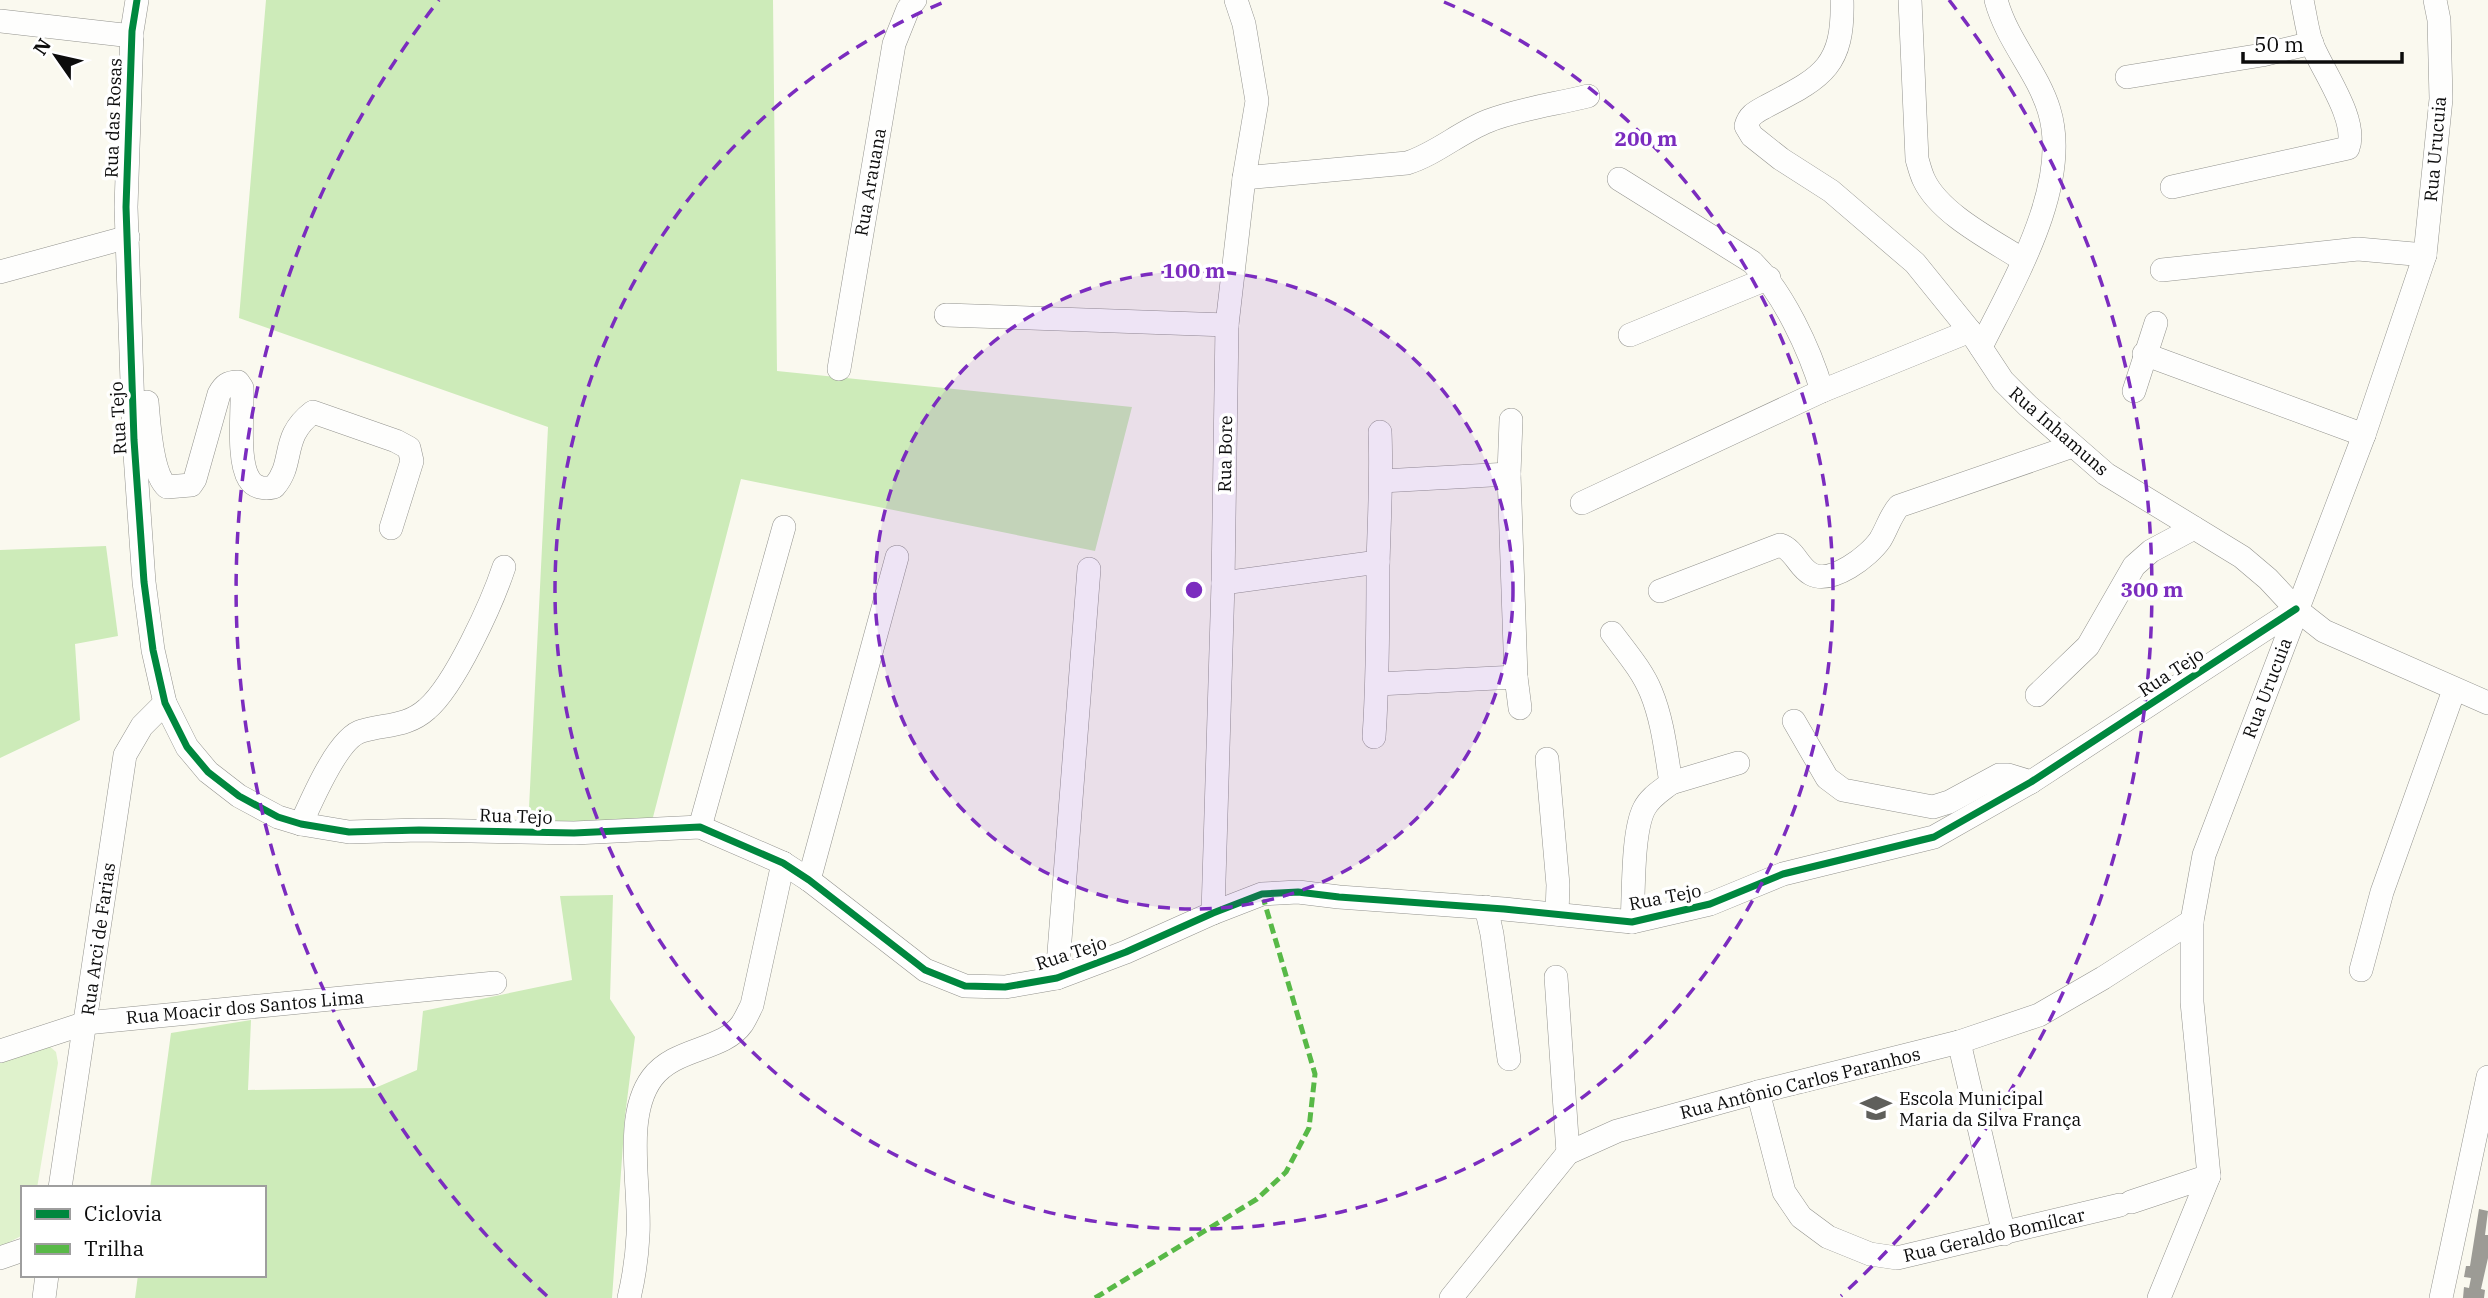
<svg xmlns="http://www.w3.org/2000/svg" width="2488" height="1298" viewBox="0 0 2488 1298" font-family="'IBM Plex Serif',serif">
<rect width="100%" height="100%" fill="#faf9ef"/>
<polygon fill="#dff2cc" points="47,1044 56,1052 58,1063 37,1188 23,1188 23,1235 0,1247 0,1056"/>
<g fill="#cdebb9">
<polygon points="266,0 773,0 777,371 1132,407 1095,551 741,479 652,821 528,828 548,427 239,318"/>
<polygon points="106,546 118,636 75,644 80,720 0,758 0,550"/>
<polygon points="613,895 610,999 635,1037 625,1116 612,1298 135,1298 138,1275 264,1275 264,1188 150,1188 171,1033 251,1020 248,1090 375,1088 417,1070 423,1011 572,980 560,896"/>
</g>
<polygon fill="#9c9b95" points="2479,1209 2488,1211 2485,1235 2488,1235 2488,1258 2481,1289 2485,1290 2484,1298 2463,1298 2464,1287 2469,1288 2471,1278 2464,1277 2466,1266 2470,1266"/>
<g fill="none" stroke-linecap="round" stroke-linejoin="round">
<g stroke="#93938e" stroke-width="24">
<g id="minor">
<polyline points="137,0 132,31 126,207 134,440 144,582 153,650 165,703 187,747 208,772 239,796 278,817 301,824 349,832 419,830 574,833 700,827 783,863 809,880 925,970 965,986 1005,987 1057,978 1126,952 1213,913 1262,894 1298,892 1339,897 1504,909 1632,922 1710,904 1783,874 1934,837 2031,782 2296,609"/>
<path d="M1842 0C1844 69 1820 78 1765 107 1756 112 1749 115 1746 126L1752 136 1781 159 1831 191 1915 263 1970 331 2003 381 2028 406 2106 474 2242 557 2268 579 2296 609 2324 631 2488 703"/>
<path d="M1910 0 1917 159C1919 166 1921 174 1924 180 1940 214 1992 240 2023 260"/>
<polyline points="0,21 132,36"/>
<polyline points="2127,77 2262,55 2312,43"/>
<path d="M1244 178 1407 163C1436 154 1460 132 1488 121 1518 109 1557 104 1588 96"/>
<path d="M1619 179 1752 262C1783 292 1810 350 1822 391"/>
<path d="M2172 187 2348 148C2359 120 2321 69 2311 42 2307 29 2305 14 2302 0"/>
<polyline points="2162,270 2358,249 2425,255"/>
<polyline points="0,272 128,237"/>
<polyline points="946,315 1227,325"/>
<polyline points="1630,335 1769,278"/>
<path d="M1981 347C2013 282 2072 184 2049 110 2037 71 2007 41 1996 0"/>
<polyline points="2144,354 2364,435"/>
<polyline points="839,369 894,44 908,9 915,0"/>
<polyline points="2134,391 2156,323"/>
<path d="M147 402C149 423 151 473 167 487L191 485 195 479 219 394C224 385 228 382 238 382L242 388C243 411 237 460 249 479 254 488 265 489 274 487 296 462 279 438 313 412L396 441 409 448 412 461 391 528"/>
<polyline points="1509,474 1511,420"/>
<polyline points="1382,481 1509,474 1516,677 1520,708"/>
<polyline points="1582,503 1822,391 1970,331"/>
<polyline points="1223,583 1378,562"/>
<path d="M1660 591 1780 545C1795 550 1798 567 1811 574 1832 585 1869 556 1880 540 1887 529 1890 516 1899 506L2073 446"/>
<path d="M1612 633C1626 652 1642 670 1651 692 1663 721 1666 753 1671 783 1661 791 1650 797 1644 809 1632 833 1634 893 1632 922"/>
<polyline points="1378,684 1516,677"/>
<polyline points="2037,695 2088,646 2134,566 2151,551 2194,528"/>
<polyline points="1794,721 1827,778 1843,790 1933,807 1949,802 1999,775 2008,775 2031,782"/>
<path d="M1374 737C1378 680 1378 623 1378 566 1379 521 1382 477 1380 432"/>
<polyline points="1547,759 1558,885 1557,914"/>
<polyline points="1671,783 1738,763"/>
<path d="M301 824C311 802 338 737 362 731 386 724 407 727 427 709 455 685 492 603 504 567"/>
<polyline points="700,827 784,527"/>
<polyline points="809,880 897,557"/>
<polyline points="1486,907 1492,934 1509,1059"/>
<polyline points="1213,913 1223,583 1227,325 1244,178 1257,101 1244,24 1236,0"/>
<polyline points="2361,970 2382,892 2454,690"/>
<polyline points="1556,977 1568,1153"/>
<polyline points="1057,978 1089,569"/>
<polyline points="1959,1042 2004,1234"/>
<polyline points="0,1051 86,1023 495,983"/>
<polyline points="1758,1092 1784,1192 1801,1217 1828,1237 1870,1254 1897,1258 2120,1205"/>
<polyline points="60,1188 125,755 142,726 165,703"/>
<polyline points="2131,1202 2209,1176"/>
<polyline points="0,1258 23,1250"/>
<polyline points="44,1298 47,1275"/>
<path d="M629 1298C634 1277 637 1256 638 1235 641 1188 623 1117 652 1078 675 1047 723 1051 742 1024 746 1018 749 1011 752 1005L783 863"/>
<polyline points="1451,1298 1568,1153 1617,1131 1758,1092 1959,1042 2039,1015 2103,978 2192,921"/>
<polyline points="2159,1298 2209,1176 2192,1002 2192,921 2204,855 2364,435 2425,255 2441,99 2439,20 2435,0"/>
<polyline points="2441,1298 2488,1077"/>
</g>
</g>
<use href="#minor" stroke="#fefefd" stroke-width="23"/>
<polyline stroke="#58b947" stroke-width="5" stroke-dasharray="10 5" stroke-linecap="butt" points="1095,1298 1257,1199 1286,1172 1309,1128 1315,1074 1262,894"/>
<g stroke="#fff" stroke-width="11">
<polyline id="cycleway" points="137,0 132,31 126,207 134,440 144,582 153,650 165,703 187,747 208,772 239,796 278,817 301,824 349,832 419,830 574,833 700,827 783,863 809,880 925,970 965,986 1005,987 1057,978 1126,952 1213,913 1262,894 1298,892 1339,897 1504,909 1632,922 1710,904 1783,874 1934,837 2031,782 2296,609"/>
</g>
<use href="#cycleway" stroke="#00873e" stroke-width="7"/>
</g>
<circle cx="1194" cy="590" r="319" fill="#7b2cbf" fill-opacity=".12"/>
<g fill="none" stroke="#7b2cbf" stroke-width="3.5" stroke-dasharray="12 9">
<circle cx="1194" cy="590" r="319"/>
<path d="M1444 2A639 639 0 1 1 944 2"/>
<path d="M547 1296A958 958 0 0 1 439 0M1949 0A958 958 0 0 1 1841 1296"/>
</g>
<defs>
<g id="school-bare" transform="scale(2.415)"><path d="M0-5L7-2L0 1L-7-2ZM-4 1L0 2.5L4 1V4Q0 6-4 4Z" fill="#5f5f5b" stroke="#fff" stroke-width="2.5" paint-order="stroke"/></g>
</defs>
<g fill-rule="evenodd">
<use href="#school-bare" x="1876" y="1108"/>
</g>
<g text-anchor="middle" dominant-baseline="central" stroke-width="7" stroke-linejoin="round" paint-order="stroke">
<g font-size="18" fill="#0c0c0c" stroke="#fff">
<text transform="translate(113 118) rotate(-88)">Rua das Rosas</text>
<text transform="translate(2435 149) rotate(-85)">Rua Urucuia</text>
<text transform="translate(870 182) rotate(-80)">Rua Arauana</text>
<text transform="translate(118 418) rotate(-93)">Rua Tejo</text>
<text transform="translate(2059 431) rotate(41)">Rua Inhamuns</text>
<text transform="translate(1225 454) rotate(-89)">Rua Bore</text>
<text transform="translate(2171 672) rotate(-33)">Rua Tejo</text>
<text transform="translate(2267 688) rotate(-69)">Rua Urucuia</text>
<text transform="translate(516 816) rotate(2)">Rua Tejo</text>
<text transform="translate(1665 897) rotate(-11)">Rua Tejo</text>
<text transform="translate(98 939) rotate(-82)">Rua Arci de Farias</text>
<text transform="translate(1071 953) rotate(-18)">Rua Tejo</text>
<text transform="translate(245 1007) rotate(-5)">Rua Moacir dos Santos Lima</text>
<text transform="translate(1800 1083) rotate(-14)">Rua Antônio Carlos Paranhos</text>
<text transform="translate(1994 1235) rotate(-13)">Rua Geraldo Bomílcar</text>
</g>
<g font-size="18" fill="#0c0c0c" stroke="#fff" text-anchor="start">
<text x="1899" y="1098">Escola Municipal<tspan x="1899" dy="21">Maria da Silva França</tspan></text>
</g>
</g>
<circle cx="1194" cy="590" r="10" fill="#7b2cbf" stroke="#fff" stroke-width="3.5"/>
<g font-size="21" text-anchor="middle" font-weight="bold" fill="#7b2cbf" stroke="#fff" stroke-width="7" stroke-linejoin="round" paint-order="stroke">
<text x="1646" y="146">200 m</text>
<text x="1194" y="278">100 m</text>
<text x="2152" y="597">300 m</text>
</g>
<rect x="21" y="1186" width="245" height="91" fill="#ffffff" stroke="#9e9e9e" stroke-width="2"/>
<rect x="35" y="1209" width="35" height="10" fill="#00873e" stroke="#9e9e9e" stroke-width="2"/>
<text x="84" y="1221" font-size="21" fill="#0c0c0c">Ciclovia</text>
<rect x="35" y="1244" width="35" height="10" fill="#58b947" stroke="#9e9e9e" stroke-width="2"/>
<text x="84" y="1256" font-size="21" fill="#0c0c0c">Trilha</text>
<g transform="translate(56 56) rotate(304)" stroke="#ffffff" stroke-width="5" paint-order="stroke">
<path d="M0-5L12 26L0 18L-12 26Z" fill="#0c0c0c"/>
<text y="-10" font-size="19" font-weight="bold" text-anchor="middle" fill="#0c0c0c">N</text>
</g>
<path d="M2243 52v10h159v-10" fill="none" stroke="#0c0c0c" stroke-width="3.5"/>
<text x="2254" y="52" font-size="21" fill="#0c0c0c" stroke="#ffffff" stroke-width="5" paint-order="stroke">50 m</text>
</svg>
